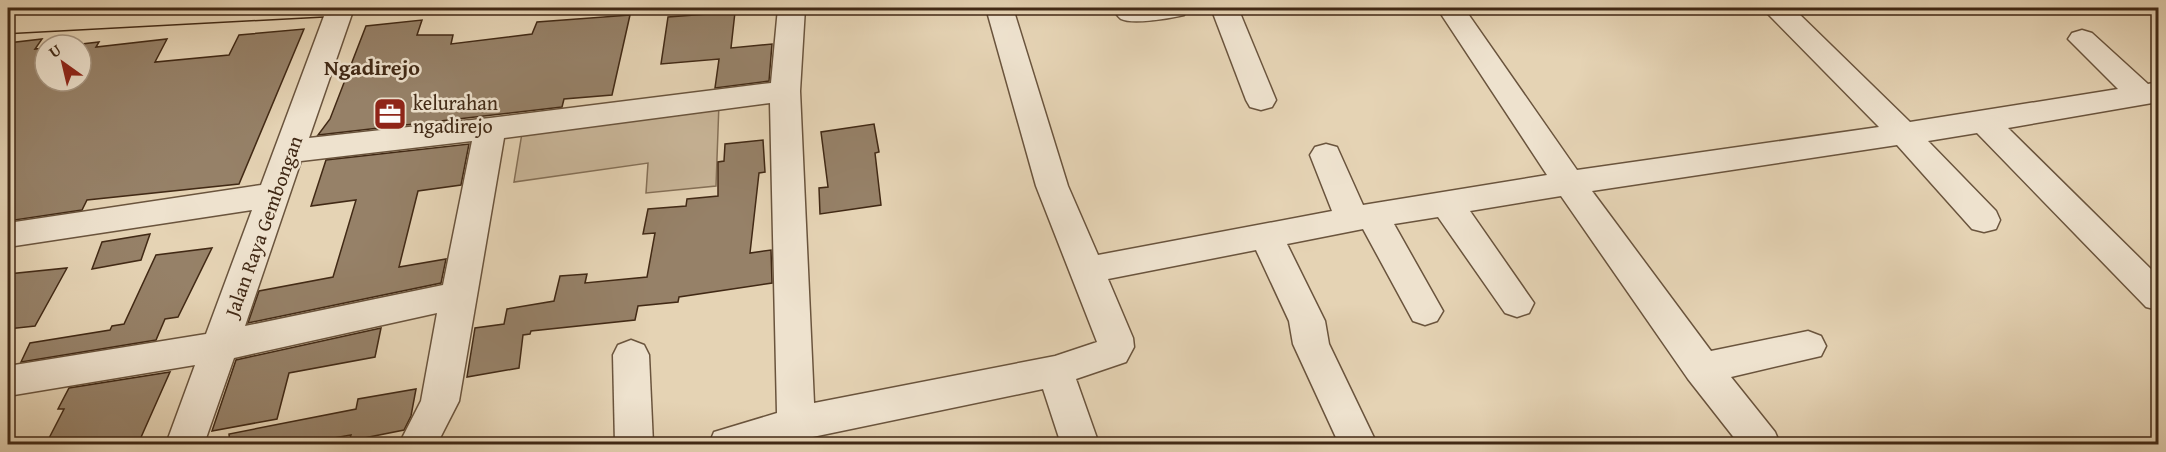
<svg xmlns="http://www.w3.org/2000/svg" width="2166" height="452" viewBox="0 0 2166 452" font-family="'Gentium Book Plus',serif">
<rect width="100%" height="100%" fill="#e5d3b4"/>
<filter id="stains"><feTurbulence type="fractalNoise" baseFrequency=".00333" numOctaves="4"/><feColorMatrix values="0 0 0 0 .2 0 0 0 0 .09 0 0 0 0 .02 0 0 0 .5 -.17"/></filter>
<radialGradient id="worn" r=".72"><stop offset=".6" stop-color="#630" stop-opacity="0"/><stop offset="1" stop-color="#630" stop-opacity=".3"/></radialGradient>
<polygon fill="#c9b699" stroke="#857057" stroke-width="1.5" points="719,103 716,186 646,193 648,163 514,182 523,127"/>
<g fill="#968168" stroke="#412915" stroke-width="1.5">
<polygon points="735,12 731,48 772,44 769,81 715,88 719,59 661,64 668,17"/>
<polygon points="630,15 612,95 564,99 562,107 318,135 330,119 366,26 422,20 417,35 453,35 451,44 532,34 537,22"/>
<polygon points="304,29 239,184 87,200 82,210 8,221 8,43 42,39 35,49 45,48 45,81 81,81 81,45 73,45 99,42 96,47 167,39 155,62 229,55 239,35"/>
<polygon points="874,124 879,152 875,153 881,205 820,214 819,188 828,187 821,132"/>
<polygon points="763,140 765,172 759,173 750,253 771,250 772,283 679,297 678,302 638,306 635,320 531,331 530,334 523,335 519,368 467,377 475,328 504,324 507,309 554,301 560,276 587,274 585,283 647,277 655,233 643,234 648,209 686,206 687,199 718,196 718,162 724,161 725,144"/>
<polygon points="469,144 461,185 418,191 399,267 446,259 441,283 248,323 259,291 333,277 356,200 311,206 326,160"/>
<polygon points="150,234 141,260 92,269 102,242"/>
<polygon points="212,248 178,317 165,319 156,340 21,362 30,343 110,330 112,326 124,324 156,255"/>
<polygon points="67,268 35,326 8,329 8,274"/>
<polygon points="381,328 375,357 289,373 277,419 212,431 236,360"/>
<polygon points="170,372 138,444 46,444 64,409 58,409 69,388"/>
<polygon points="416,389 411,416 404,430 349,441 351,435 300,444 230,444 229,434 356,409 358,399"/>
</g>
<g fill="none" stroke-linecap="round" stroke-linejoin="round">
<g stroke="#6a543d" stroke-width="3">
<g id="minor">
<path d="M327 8H354L309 138 490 118 771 83 778 8H805L800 91 814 403 1055 356 1097 342 1036 186 986 8H1013L1068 186 1098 255 1332 211 1310 155 1315 147 1326 144 1337 147 1363 205 1547 175 1437 8H1464L1577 170 1879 127 1768 14 1765 8H1793L1910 122 2118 89 2068 39 2072 33 2082 30 2092 33 2148 84 2158 82V102L2008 128 2158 276V310L2146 307 1977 133 1928 141 1996 211 2000 220 1996 229 1984 232 1972 229 1897 145 1592 191 1711 351 1808 331 1821 336 1826 346 1821 356 1731 377 1775 432 1780 444H1739L1688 379 1561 196 1470 211 1534 303 1529 313 1517 317 1505 313 1438 217 1394 224 1443 311 1437 321 1425 325 1413 321 1363 229 1287 244 1325 321 1329 344 1377 444H1339L1293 344 1289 321 1256 250 1108 279 1133 338 1134 347 1126 362 1076 379 1099 444H1061L1043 389 779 444H709L714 432 777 413 770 103 504 138 459 401 437 444H399L421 401 437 313 234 358 204 444H166L195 365 8 396V366L206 334 252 210 8 247V223L261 185ZM472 141 443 285 245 326 301 161Z"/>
<path d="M1112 8H1187L1188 9 1184 15C1171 18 1133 25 1121 19 1118 17 1115 12 1112 8Z"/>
<polygon points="1211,8 1238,8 1276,100 1272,107 1261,110 1250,107 1246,100"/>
<polygon points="631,340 644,345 649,355 653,444 615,444 613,355 618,345"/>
</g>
</g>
<g stroke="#412915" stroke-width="3">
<polygon id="highway" points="166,8 343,8 339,14 329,16 8,33 8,15"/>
</g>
<use href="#minor" fill="#eee2ce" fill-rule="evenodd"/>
<use href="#highway" fill="#e5d3b4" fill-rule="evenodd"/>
</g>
<defs>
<g id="office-square" transform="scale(1.725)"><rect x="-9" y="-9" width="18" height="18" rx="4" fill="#8f2418" stroke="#eee2ce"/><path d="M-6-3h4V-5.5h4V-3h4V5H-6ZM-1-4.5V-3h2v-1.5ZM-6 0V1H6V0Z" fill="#fff"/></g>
</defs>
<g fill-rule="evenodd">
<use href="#office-square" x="390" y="114"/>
</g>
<g text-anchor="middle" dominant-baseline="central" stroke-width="5" stroke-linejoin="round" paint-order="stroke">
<g font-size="20" fill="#412915" stroke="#eee2ce" text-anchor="start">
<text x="413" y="102">kelurahan<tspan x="413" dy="23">ngadirejo</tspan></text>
</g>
<g font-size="20" fill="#412915" stroke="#eee2ce">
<text transform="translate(263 226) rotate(-70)">Jalan Raya Gembongan</text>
</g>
<g font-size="22" font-weight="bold" fill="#412915" stroke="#eee2ce">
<text x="372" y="67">Ngadirejo</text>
</g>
</g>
<rect width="2166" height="452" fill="none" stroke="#e5d3b4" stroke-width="30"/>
<rect x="9" y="9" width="2148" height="434" fill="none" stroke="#412915" stroke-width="3"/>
<rect x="15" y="15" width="2136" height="422" fill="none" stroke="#412915" stroke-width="1.5"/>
<g transform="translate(63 63) rotate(326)"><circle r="28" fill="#eee2ce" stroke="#a99884" stroke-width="1.5"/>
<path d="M0-4.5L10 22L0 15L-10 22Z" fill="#8f2418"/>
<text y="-9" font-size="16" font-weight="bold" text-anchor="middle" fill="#412915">U</text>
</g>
<rect width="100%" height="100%" filter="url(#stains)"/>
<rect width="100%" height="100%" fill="url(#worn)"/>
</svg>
